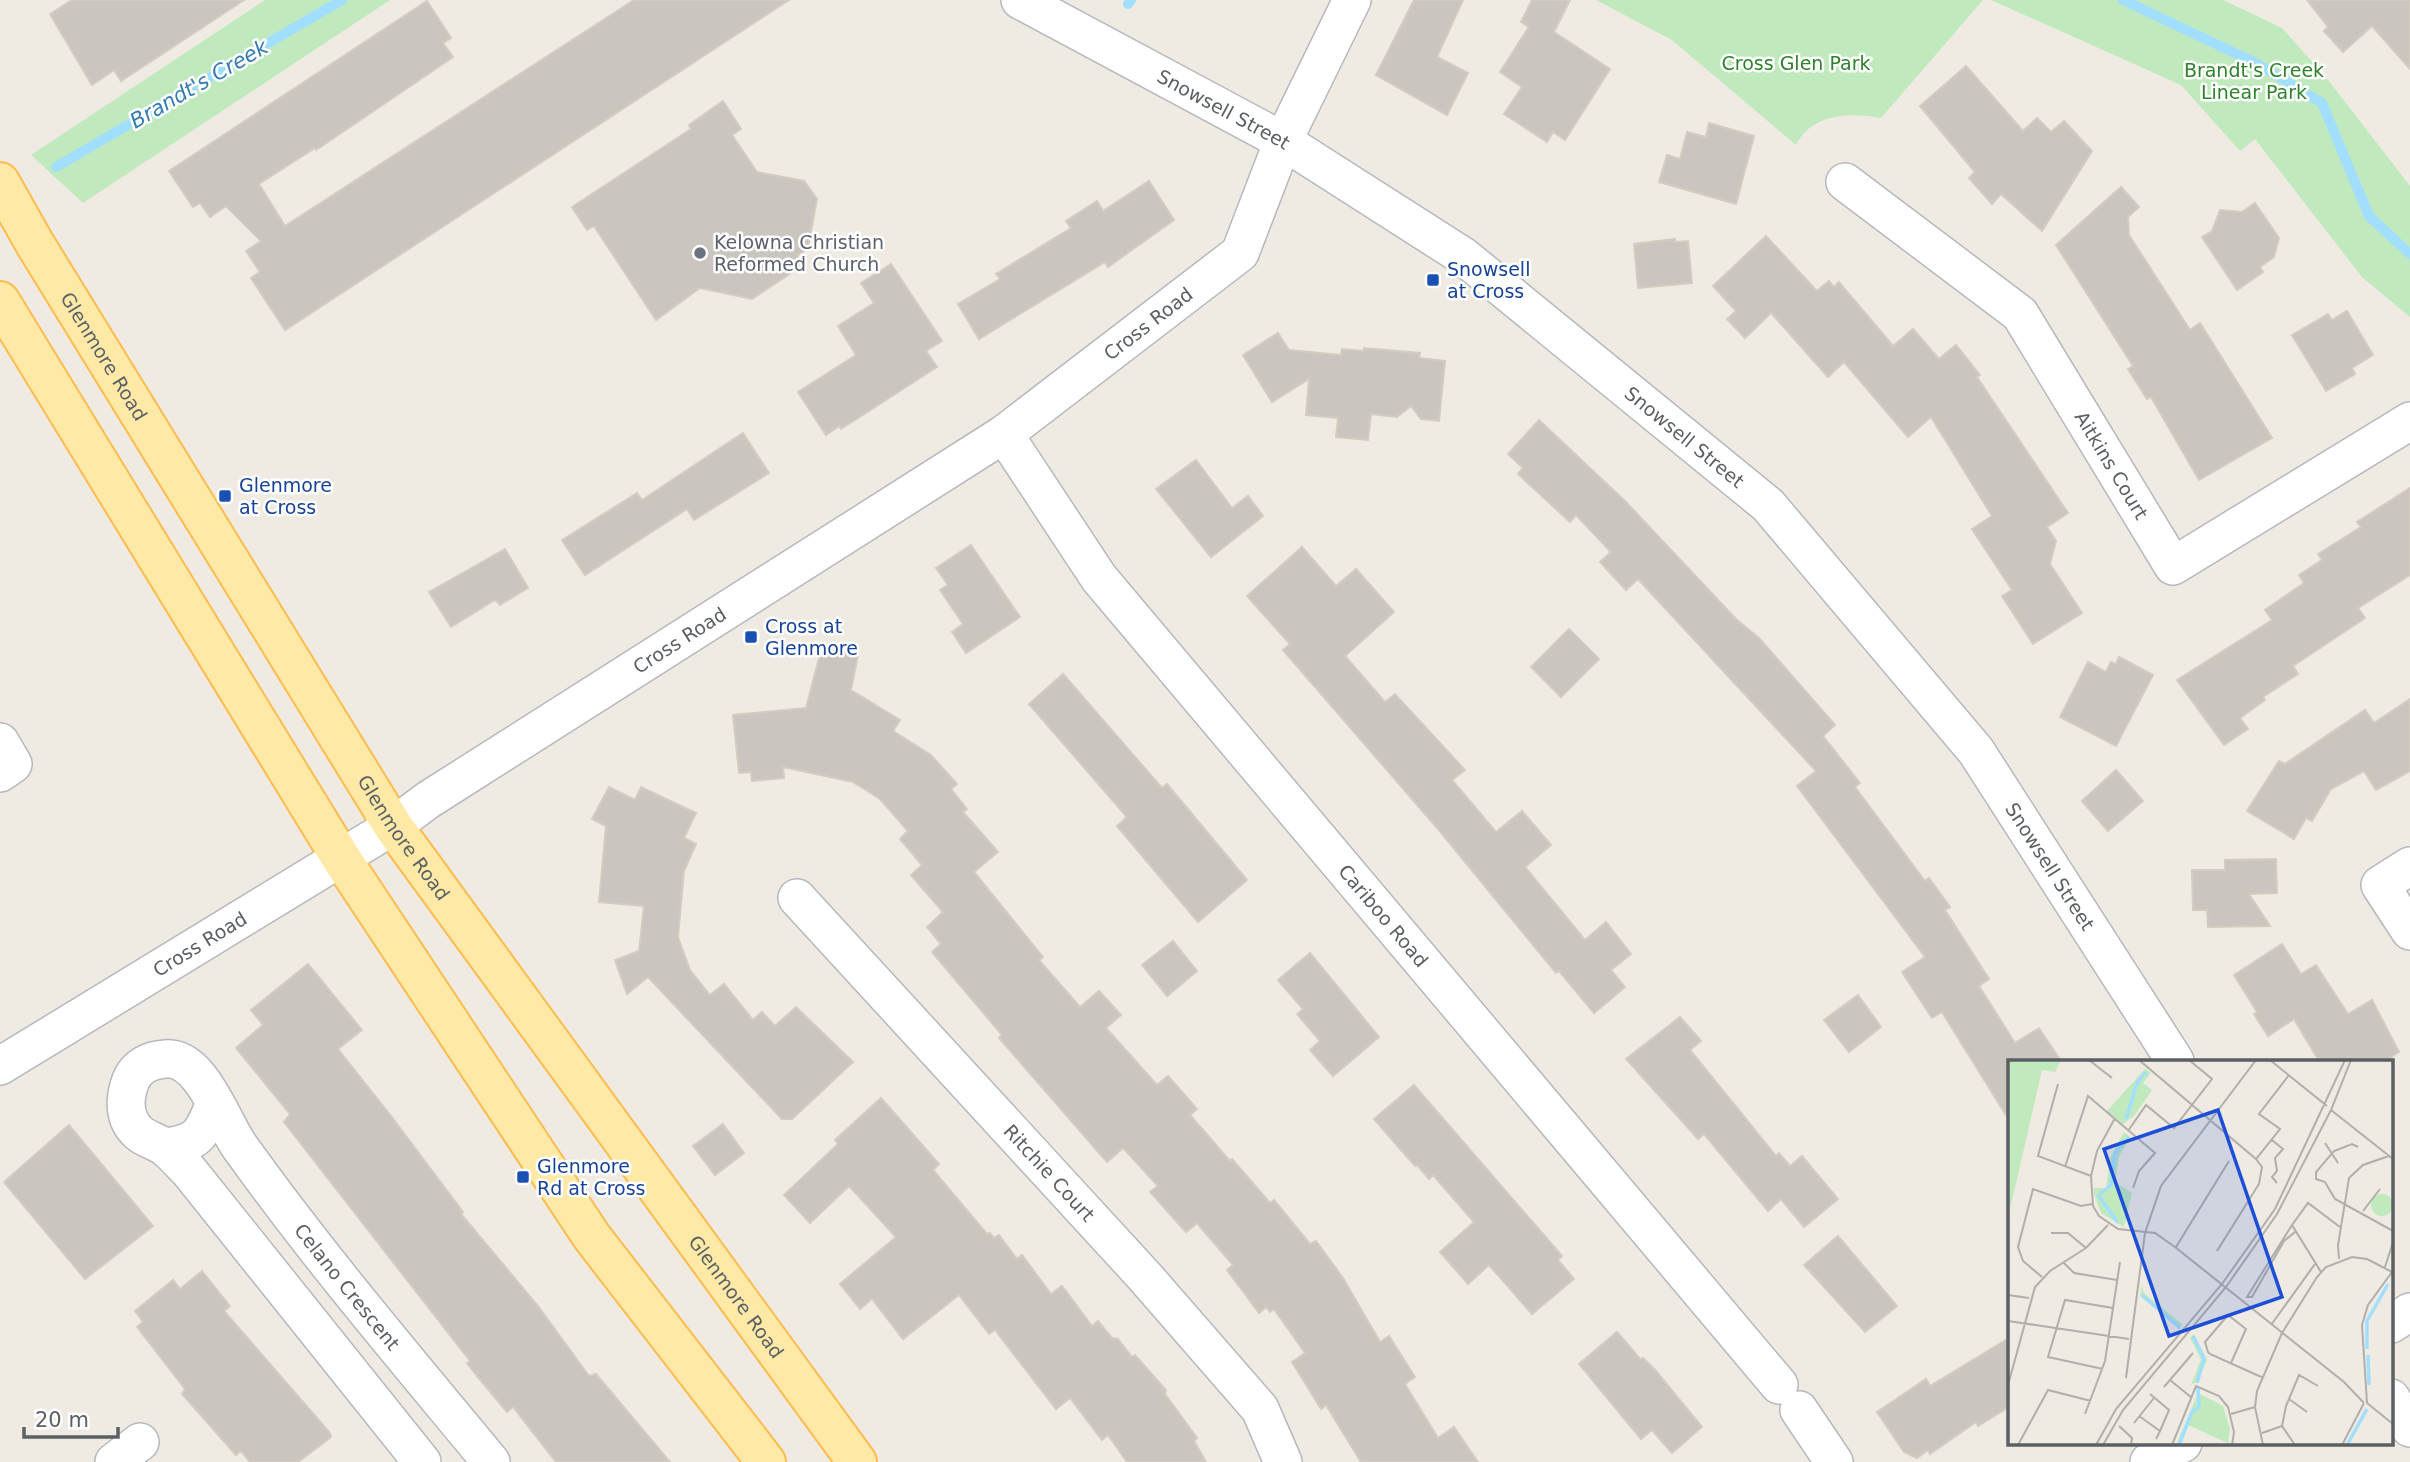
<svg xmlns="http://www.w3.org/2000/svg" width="2410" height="1462" viewBox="0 0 2410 1462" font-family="'DejaVu Sans',sans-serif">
<rect width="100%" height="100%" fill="#efebe2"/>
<g fill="#c0e9bd">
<polygon points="265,0 390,0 83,203 31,155"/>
<path d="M1596 0H1983L1881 118C1850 112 1812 113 1796 145L1672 40Z"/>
<polygon points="1991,0 2223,0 2282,28 2325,76 2410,186 2410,317 2362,277 2255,139 2240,151 2181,85"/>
</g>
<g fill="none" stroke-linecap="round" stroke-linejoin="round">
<g stroke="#a2dfff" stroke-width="10">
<polyline points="2123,0 2258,64 2322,103 2369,216 2410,254"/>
<polyline points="1128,4 1131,0"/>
<polyline points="56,167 342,0"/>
</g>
</g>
<g fill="#cac5bf" stroke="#d4ccc0" stroke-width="2">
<polygon points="72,0 244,0 121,81 114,70 92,85 50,14"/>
<polygon points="634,0 789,0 285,330 251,278 260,272 246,251 261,241 226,206 210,217 200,203 193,207 169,171 427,1 451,38 443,43 453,57 316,150 315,148 259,184 285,226"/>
<polygon points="1414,0 1463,0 1437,57 1468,73 1447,115 1376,75"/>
<polygon points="1532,0 1570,0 1554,32 1610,69 1565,140 1553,132 1547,142 1504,114 1522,87 1500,72 1529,27 1521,22"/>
<polygon points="2307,0 2410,0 2410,69 2372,26 2343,52 2324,31 2328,27"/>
<polygon points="1966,66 2023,131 2037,118 2051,132 2064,121 2092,151 2042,231 2001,194 1992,204 1969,178 1975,172 1920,106"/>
<polygon points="723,101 741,129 732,135 757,172 804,181 817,199 808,248 797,256 803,265 752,299 700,288 656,320 594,226 587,230 572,207 691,129 689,125"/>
<polygon points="1709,123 1754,136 1736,204 1659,182 1667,155 1680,159 1687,132 1706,137"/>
<polygon points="1149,181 1174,220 1108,267 1105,262 979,339 958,304 1000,279 996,274 1071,228 1066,221 1097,201 1103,211"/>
<polygon points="2121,187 2139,207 2128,217 2129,235 2190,330 2200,323 2272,438 2199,480 2151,397 2147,399 2128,369 2133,366 2056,245"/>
<polygon points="2255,203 2279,238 2274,257 2260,267 2263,272 2237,290 2202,237 2212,231 2220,210 2242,212"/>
<polygon points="1766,236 1817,291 1829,281 1834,287 1839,282 1893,346 1913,329 1939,359 1956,345 1980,375 1977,377 2068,513 2047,527 2056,541 2050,564 2082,613 2033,644 2002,596 2012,590 1972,529 1992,516 1931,417 1908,437 1844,362 1828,377 1771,313 1745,338 1727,319 1736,311 1713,286"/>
<polygon points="1675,239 1675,242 1688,241 1692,283 1638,288 1634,244"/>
<polygon points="891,264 942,341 926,351 937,367 841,429 839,426 826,435 798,392 856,355 838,326 874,303 861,283"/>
<polygon points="2347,311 2373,355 2352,368 2355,374 2326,391 2292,335 2328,314 2332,320"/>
<polygon points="1278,333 1289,350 1341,355 1342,349 1364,351 1364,348 1420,353 1419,358 1445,361 1439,421 1421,419 1411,406 1397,417 1371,414 1368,440 1336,437 1338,418 1306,415 1309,379 1272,402 1243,355"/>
<polygon points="1539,420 1626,502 1736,619 1759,638 1835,725 1823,736 1860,783 1855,787 1925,881 1929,878 1950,907 1945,910 1989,979 1979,986 2015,1043 2039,1028 2061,1061 2009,1061 2009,1120 1942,1012 1932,1018 1902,972 1925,957 1797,786 1816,771 1638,579 1626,590 1600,562 1611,552 1576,515 1570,522 1518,474 1523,468 1508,454"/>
<polygon points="743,433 769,473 694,520 687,509 585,575 562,540 637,493 642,500"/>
<polygon points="1196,460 1232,508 1248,496 1263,516 1211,557 1156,489"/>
<polygon points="2410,488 2410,575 2358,608 2365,618 2293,666 2298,674 2263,697 2265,700 2240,718 2248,729 2224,745 2177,680 2272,620 2265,610 2304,583 2299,575 2322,560 2318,554 2361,527 2357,522"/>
<polygon points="971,545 1020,617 966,653 952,632 963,624 940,590 948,585 936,568"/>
<polygon points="1302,547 1336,586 1356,569 1394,612 1345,656 1385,702 1395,694 1465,770 1452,780 1496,832 1522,811 1551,845 1525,867 1585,940 1606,922 1631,954 1611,970 1625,987 1594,1013 1559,971 1556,973 1438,829 1283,650 1290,644 1247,596"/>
<polygon points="505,549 528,588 500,605 495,600 451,627 429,592"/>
<polygon points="1569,629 1599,659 1561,697 1531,667"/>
<polygon points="822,647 858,655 851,690 900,720 893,731 931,755 957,784 951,789 967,809 963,812 998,852 974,872 1043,957 1039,960 1080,1007 1099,991 1121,1015 1106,1028 1157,1085 1168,1076 1197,1109 1190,1115 1230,1161 1232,1159 1270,1203 1274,1200 1310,1244 1316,1241 1343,1278 1380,1342 1389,1336 1415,1377 1405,1384 1438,1438 1454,1427 1478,1462 1361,1462 1326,1405 1321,1409 1292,1362 1305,1353 1274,1309 1270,1312 1266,1307 1259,1313 1227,1270 1233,1265 1197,1223 1186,1232 1150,1192 1158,1186 1123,1148 1107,1162 999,1038 1002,1035 932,952 941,944 927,927 943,912 911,875 922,865 900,839 908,831 880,799 853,782 783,767 784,778 752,781 751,772 739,773 733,715 806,708"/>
<polygon points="2119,657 2153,675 2116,746 2060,717 2088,662 2106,672 2111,662 2116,664"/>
<polygon points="1063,674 1162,788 1167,784 1247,880 1198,922 1117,826 1127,817 1029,704"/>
<polygon points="2410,699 2410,771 2376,790 2364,771 2331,789 2312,821 2306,818 2294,839 2247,811 2279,761 2285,764 2365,710 2374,723"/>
<polygon points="2116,770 2143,801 2108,831 2082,801"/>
<polygon points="609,787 635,800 641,787 696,813 684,838 696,844 684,871 678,937 690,970 710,995 724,984 753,1020 762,1012 775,1026 796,1007 853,1062 792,1119 782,1119 648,977 627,994 615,960 639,951 644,906 599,902 606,826 592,819"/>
<polygon points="2276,859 2277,893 2249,894 2270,926 2208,927 2207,910 2193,910 2192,870 2225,870 2225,860"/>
<polygon points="1173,941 1197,971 1167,996 1142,965"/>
<polygon points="2282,944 2301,974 2316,965 2348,1014 2372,1000 2399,1052 2385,1061 2319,1061 2294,1019 2268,1036 2254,1014 2257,1012 2234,975"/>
<polygon points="1310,953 1379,1037 1333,1076 1310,1050 1320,1041 1297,1014 1303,1009 1278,980"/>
<polygon points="308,964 362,1030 338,1049 391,1116 463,1212 461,1214 538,1306 589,1376 596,1374 670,1462 556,1462 513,1407 507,1412 477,1376 467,1363 470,1361 284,1122 290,1114 236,1048 263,1025 251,1010"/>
<polygon points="1858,995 1881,1027 1849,1052 1824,1020"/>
<polygon points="1680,1017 1701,1041 1690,1050 1776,1156 1779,1153 1790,1166 1802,1156 1838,1199 1804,1227 1781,1199 1768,1211 1704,1134 1698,1139 1626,1059"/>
<polygon points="1414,1085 1562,1256 1558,1260 1574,1279 1532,1314 1489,1265 1468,1284 1440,1252 1474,1222 1433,1175 1429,1179 1417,1165 1415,1166 1374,1119"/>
<polygon points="881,1098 939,1164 933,1170 987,1234 990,1233 994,1238 999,1235 1017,1259 1022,1255 1051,1294 1062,1286 1092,1326 1098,1321 1112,1338 1118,1339 1132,1357 1135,1355 1166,1390 1165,1394 1197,1438 1194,1441 1206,1462 1127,1462 1108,1435 1102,1440 1070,1398 1056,1409 995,1330 989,1334 959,1295 903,1339 872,1299 860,1309 840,1284 896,1237 849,1186 810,1223 784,1195 838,1144 835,1140"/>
<polygon points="723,1124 744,1153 715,1175 693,1146"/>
<polygon points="69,1125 153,1226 85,1279 4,1182"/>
<polygon points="1838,1236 1897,1306 1865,1332 1804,1265"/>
<polygon points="202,1271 230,1306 224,1311 330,1433 331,1437 298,1462 250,1462 241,1451 236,1455 182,1394 185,1389 137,1327 143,1322 135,1311 173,1280 180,1289"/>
<polygon points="1617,1332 1641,1360 1643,1358 1656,1371 1702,1427 1672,1453 1652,1430 1641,1439 1579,1364"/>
<polygon points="2009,1338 2009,1407 1978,1426 1976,1422 1930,1454 1928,1450 1917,1458 1904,1452 1877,1412 1926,1379 1930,1386"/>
</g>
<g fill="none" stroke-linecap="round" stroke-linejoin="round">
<g stroke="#b5b9be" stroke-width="40">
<g id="minor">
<path id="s1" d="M1020 0 1283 141 1463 256 1768 505 1976 751 2175 1061"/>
<path id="s2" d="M1845 182 2020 314 2173 566 2410 421"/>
<path id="s3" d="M1004 434 1099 578 1779 1385"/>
<polyline points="0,742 13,764 0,773"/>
<polyline points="2410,866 2380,885 2410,931"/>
<path id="s4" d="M797 898 1146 1278 1260 1409 1283 1462"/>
<path id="s5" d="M0 1066 393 826 428 800 1004 434 1240 253 1283 141 1352 0"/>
<path d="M165 1147C198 1143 202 1135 214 1105"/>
<polyline points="2391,1324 2410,1312"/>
<polyline points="2391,1398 2410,1428"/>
<polyline points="1799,1410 1834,1462"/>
<polyline points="114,1462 140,1442"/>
<path id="s6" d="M422 1462 189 1171C182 1164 175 1156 167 1149 159 1142 147 1140 139 1133 123 1119 124 1098 131 1080 137 1066 150 1060 165 1059 201 1055 222 1122 240 1147 318 1256 405 1358 491 1462"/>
<polyline points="2149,1462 2183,1443"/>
</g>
</g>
<g stroke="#fcbc4e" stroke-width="42">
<g id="major">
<path id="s7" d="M0 182 35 244 393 826 857 1462"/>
<polyline points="0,301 341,858 592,1237 766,1462"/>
</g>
</g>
<use href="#minor" stroke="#fff" stroke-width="37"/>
<use href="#major" stroke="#ffe9a7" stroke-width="38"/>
</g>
<circle fill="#6b7280" stroke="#fff" stroke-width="2.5" cx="700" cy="253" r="7"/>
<g fill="#1a4fb4" stroke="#fff" stroke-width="2.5">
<rect x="1426" y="273" width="14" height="14" rx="3.5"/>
<rect x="218" y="489" width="14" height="14" rx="3.5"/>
<rect x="744" y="630" width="14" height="14" rx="3.5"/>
<rect x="516" y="1170" width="14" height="14" rx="3.5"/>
</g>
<g text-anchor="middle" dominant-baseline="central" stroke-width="5" stroke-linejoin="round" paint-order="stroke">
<g font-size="19" fill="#30822d" stroke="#fff">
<text x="1796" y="63">Cross Glen Park</text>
<text x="2254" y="70">Brandt's Creek<tspan x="2254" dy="22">Linear Park</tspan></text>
</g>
<g font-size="19" fill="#5b6064" stroke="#fff">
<text stroke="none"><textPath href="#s1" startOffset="231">Snowsell Street</textPath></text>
<text stroke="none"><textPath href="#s5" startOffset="1368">Cross Road</textPath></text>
<text stroke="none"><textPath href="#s7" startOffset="203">Glenmore Road</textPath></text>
<text stroke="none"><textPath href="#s1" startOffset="798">Snowsell Street</textPath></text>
<text stroke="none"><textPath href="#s2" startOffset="396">Aitkins Court</textPath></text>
<text stroke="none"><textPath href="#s5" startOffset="802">Cross Road</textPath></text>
<text stroke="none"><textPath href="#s7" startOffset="770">Glenmore Road</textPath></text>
<text stroke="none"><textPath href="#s1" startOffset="1365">Snowsell Street</textPath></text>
<text stroke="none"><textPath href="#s3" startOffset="614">Cariboo Road</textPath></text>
<text stroke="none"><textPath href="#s5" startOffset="234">Cross Road</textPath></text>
<text stroke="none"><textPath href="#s4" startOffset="373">Ritchie Court</textPath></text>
<text stroke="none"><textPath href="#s6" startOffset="833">Celano Crescent</textPath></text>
<text stroke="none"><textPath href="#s7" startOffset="1337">Glenmore Road</textPath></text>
</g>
<g font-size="19" fill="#5b616d" stroke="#fff" text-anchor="start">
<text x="714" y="242">Kelowna Christian<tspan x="714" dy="22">Reformed Church</tspan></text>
</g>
<g font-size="19" fill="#164399" stroke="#fff" text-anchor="start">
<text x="1447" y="269">Snowsell<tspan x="1447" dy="22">at Cross</tspan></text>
<text x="239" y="485">Glenmore<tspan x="239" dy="22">at Cross</tspan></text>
<text x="765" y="626">Cross at<tspan x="765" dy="22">Glenmore</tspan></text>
<text x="537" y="1166">Glenmore<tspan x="537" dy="22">Rd at Cross</tspan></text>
</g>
<g font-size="21" font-style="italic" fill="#357cb0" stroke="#fff">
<text transform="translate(199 84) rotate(-30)">Brandt's Creek</text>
</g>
</g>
<g transform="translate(2008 1060)">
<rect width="385" height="385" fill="#efebe2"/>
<path d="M0 0H53L47 12 34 10 0 158ZM137 9 143 13 135 23 144 30 126 56 115 64 99 51ZM116 72 122 77 111 97 107 122 124 133 116 167 93 153 86 134V128H98L102 98ZM363 145a11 11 0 1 1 22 0a11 11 0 1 1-22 0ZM134 225 136 233 174 264 172 270 132 236ZM186 274 199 300 190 321 183 325 193 299 182 278ZM190 333 215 346 222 369 220 383 180 365 168 385Z" fill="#c0e9bd"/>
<path fill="none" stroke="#a2dfff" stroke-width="3.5" d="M118 59 129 23 138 12M92 134 103 125 107 93 121 77M90 135 110 163M134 235 172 268M185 276 196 299 189 323M359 289V261L380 224M360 295 361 325M171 385 184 352 191 347 190 328M339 385 359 349"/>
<path fill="none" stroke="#b0afac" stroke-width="2" d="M81 0 104 18M131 0 248 99 272 69 251 54 281 15M262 0 319 46M50 24 30 96 83 116M323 50 385 99M107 58 89 91 83 116 85 146 91 156 110 169 147 173 167 187 336 322 356 343M120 71 138 45 166 68 204 19 181 0M264 80 275 89 267 98 269 111 264 117 269 123M317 83 330 103M350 87 344 84 326 91 308 112V119L317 122 327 139 385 171M57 107 80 36 147 93 131 111 125 128M355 151 372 129M284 165 239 237H244L276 181 287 172M43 173H60L78 188M168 187 221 101M209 191 251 124 254 107 248 99M331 199 330 185 341 118 355 105 381 96M56 203 66 213 109 220M377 207 385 182M313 212 284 165 300 143 332 167M34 217 15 201 10 187 25 129 73 146 84 144M0 235 21 238M0 261 121 279M263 265 307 204M223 303 238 269 220 255 197 282 200 292 202 294 251 316 254 317M95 309 40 297 57 240 105 248M118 318 137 173 153 126 248 0M162 320 184 338M0 325 27 227 42 211 78 188 100 165M156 327 185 293M142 334 161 350 152 371M281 339 299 352M359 343 354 265 360 245 384 212M359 343 385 364M77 354 97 301 112 202M223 354 247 347M131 356 152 371 148 379M126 363 146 338M111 366 124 378 123 385M254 373 274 366M10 385 40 330 83 341M88 385 108 349 214 224 267 149 337 0M95 385 115 350 218 227 269 154 323 50 343 0M164 385 188 326 211 336 220 347 226 372 224 385M255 385 247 347 249 331 274 273 309 217 318 207 344 197 359 199 384 212M287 385 274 366 278 346 291 315 310 326M334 385 356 343"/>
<path fill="#1d4ed8" fill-opacity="0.15" stroke="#1d4ed8" stroke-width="3.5" d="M210 50 274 237 161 276 96 89Z"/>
<rect width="385" height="385" fill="none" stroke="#5b6064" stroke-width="3.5"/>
</g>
<path d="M24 1427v10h94v-10" fill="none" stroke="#5b6064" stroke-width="3.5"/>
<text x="35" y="1427" font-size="21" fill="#5b6064" stroke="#ffffff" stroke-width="5" paint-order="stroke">20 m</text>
</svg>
